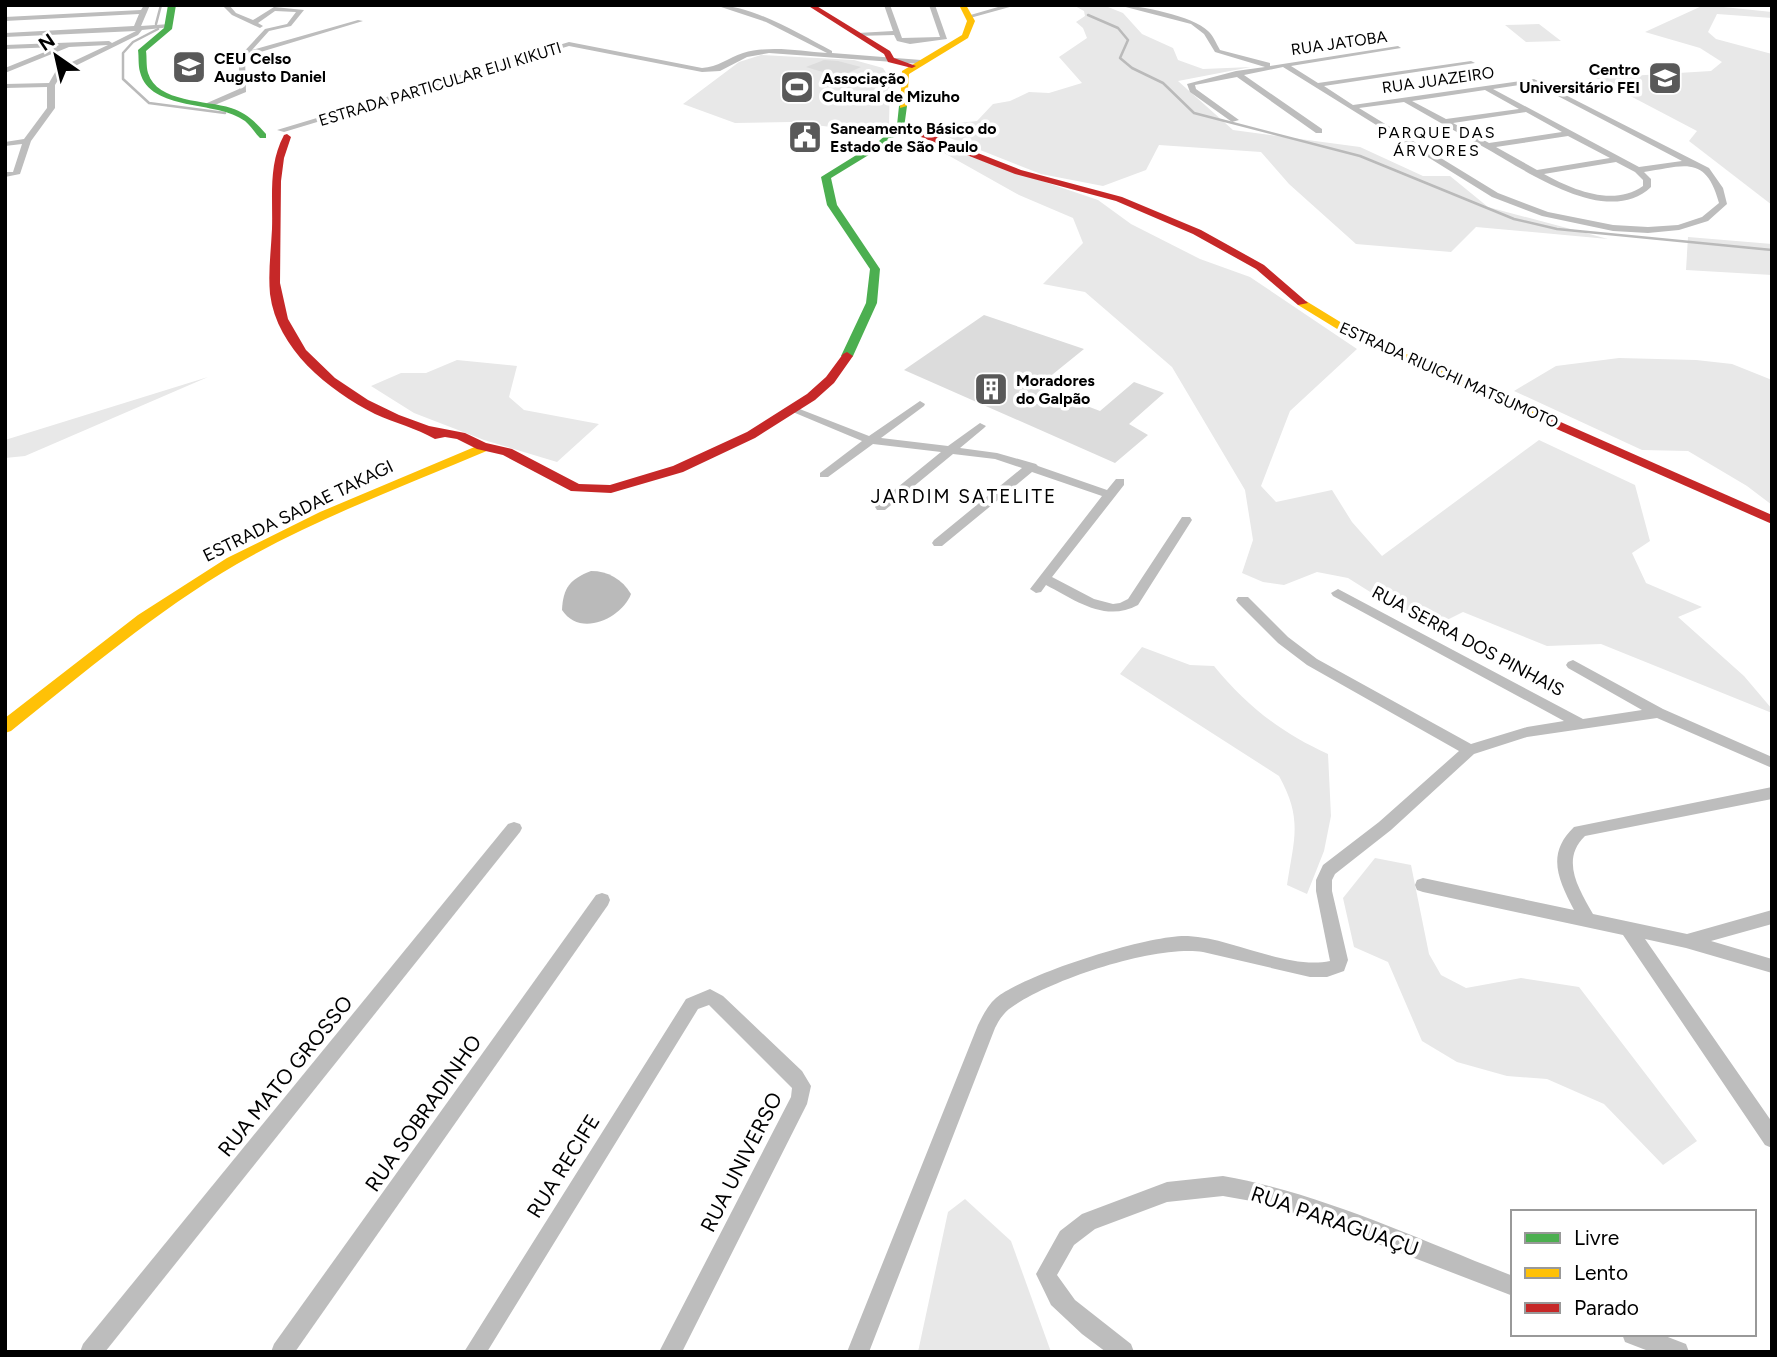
<svg xmlns="http://www.w3.org/2000/svg" width="1777" height="1357" viewBox="0 0 1777 1357" font-family="Figtree,sans-serif">
<rect width="100%" height="100%" fill="#fff"/>
<g fill="#e8e8e8">
<polygon points="1073,5 1103,5 1123,13 1142,34 1173,48 1178,60 1203,69 1251,67 1178,81 1233,130 1360,147 1423,176 1450,176 1488,207 1608,239 1476,227 1451,252 1356,244 1289,184 1261,152 1159,145 1146,170 1103,186 1041,174 922,127 977,121 993,104 1010,101 1029,92 1049,93 1082,83 1059,57 1087,38 1083,28 1076,22 1085,16 1084,11"/>
<polygon points="1704,5 1772,12 1772,18 1717,14 1708,32 1716,39 1772,54 1772,205 1689,141 1697,131 1596,78 1711,71 1722,62 1700,48 1645,32"/>
<polygon points="1539,24 1561,41 1526,42 1505,25"/>
<polygon points="761,55 854,60 883,68 890,79 889,125 879,133 791,122 735,123 683,104 739,62"/>
<polygon points="921,140 1098,200 1131,224 1200,259 1250,277 1357,349 1290,411 1261,486 1276,502 1332,490 1352,522 1382,556 1539,440 1635,485 1650,541 1632,553 1646,583 1702,607 1678,617 1744,676 1772,709 1772,713 1601,644 1547,646 1463,612 1429,629 1348,578 1317,572 1284,585 1263,582 1242,573 1253,540 1245,490 1172,367 1085,292 1043,284 1083,243 1073,218 1019,195"/>
<polygon points="1688,237 1772,244 1772,275 1686,270"/>
<polygon points="1619,358 1696,360 1732,364 1772,380 1772,505 1747,486 1688,451 1642,450 1514,391 1556,366"/>
<polygon points="457,360 517,366 509,397 524,410 599,424 557,462 484,440 414,413 371,386 401,373 426,373"/>
<polygon points="208,377 25,456 5,458 5,440"/>
<path d="M1142 647 1190 665 1214 666C1247 706 1281 733 1328 754L1331 816 1324 851 1307 894 1287 885C1294 839 1303 819 1279 776L1120 674Z"/>
<polygon points="1375,858 1411,865 1429,954 1441,975 1466,988 1521,978 1579,987 1697,1141 1663,1165 1604,1104 1547,1079 1507,1076 1457,1062 1422,1041 1388,962 1354,947 1343,898"/>
<polygon points="965,1199 1011,1241 1051,1352 918,1352 948,1212"/>
</g>
<path fill="#bababa" d="M591 571C608 571 622 579 631 594 622 618 580 638 562 610 563 588 570 579 591 571Z"/>
<g fill="none" stroke-linecap="round" stroke-linejoin="round">
<g stroke="#bababa" stroke-width="2.5">
<polyline points="1088,15 1118,28 1128,40 1120,58 1132,68 1163,83 1194,113 1360,156 1514,219 1557,229 1772,250"/>
<polyline points="156,24 161,5"/>
<polyline points="158,29 133,42 123,53 123,79 149,103 225,113"/>
</g>
</g>
<g fill="#dcdcdc">
<polygon points="824,60 838,61 861,67 839,77 806,67"/>
<polygon points="984,315 1084,349 1037,387 1100,411 1134,382 1164,393 1129,424 1148,435 1115,463 904,370"/>
</g>
<g fill="none" stroke-linecap="round" stroke-linejoin="round">
<g fill="#bdbdbd" fill-rule="evenodd">
<polygon points="144,5 150,5 141,26 170,24 172,27 142,30 138,35 63,72 55,85 55,108 31,141 20,174 5,177 5,172 13,172 22,144 5,146 5,142 24,139 47,108 47,87 5,88 5,84 49,83 57,69 108,45 69,47 5,73 5,68 57,47 5,49 5,45 109,41 112,43 136,31 5,37 5,33 134,26 139,14 5,21 5,17 141,10"/>
<polygon points="222,5 229,5 236,13 253,20 274,7 304,10 291,26 269,31 252,50 358,20 363,21 247,56 245,58 246,92 210,107 207,107 207,103 239,89 239,57 265,29 287,24 296,12 275,11 258,23 263,26 260,28 232,15"/>
<path d="M715 5C753 5 799 34 832 51V53L921 60 925 62 921 64 769 53 747 57 720 71 702 72 569 46 284 132 277 130 569 42 702 68C718 67 728 58 743 53 770 45 800 51 827 53L766 22Z"/>
<polygon points="884,5 890,5 902,38 940,37 929,5 935,5 947,39 910,44 897,41 894,35 856,36 858,33 893,31"/>
<polygon points="1005,5 1017,5 970,18 967,16"/>
<path d="M1118 5C1139 5 1193 16 1208 31 1213 35 1216 43 1220 50L1270 63V66L1398 46 1401 48 1291 66 1318 83 1471 61 1475 63 1324 86 1353 105 1534 79 1709 168 1723 188 1727 204 1708 221 1679 230 1648 233 1613 231 1542 216 1492 197 1283 67 1244 75 1322 129V133H1316L1237 77 1195 85 1196 89 1239 120 1232 122 1190 92 1187 84 1236 71 1265 67 1215 52 1204 34 1191 24ZM1533 83 1682 161 1639 167 1493 89ZM1485 90 1519 109 1446 119 1412 101ZM1404 102C1432 118 1460 134 1489 150 1528 172 1608 228 1651 187V179L1644 172C1684 166 1706 154 1719 203L1702 217 1678 225 1648 227 1613 225 1548 212 1498 193 1359 108ZM1526 112 1562 132 1489 143 1453 123ZM1568 136 1610 158 1537 170 1496 147ZM1616 162 1635 172 1643 180V186C1613 207 1573 190 1544 174Z"/>
<path d="M920 401 925 404 924 406 881 438 948 446 980 423 986 426 984 428 960 448 997 453 1036 464 1038 466 1107 490 1116 479H1124V485L1052 577 1094 599 1113 604 1120 603 1128 599 1182 517H1190L1192 520 1138 605C1105 623 1075 600 1046 585L1041 592 1036 593 1030 589 1102 496 1032 472 942 546H934L932 543 934 540 1022 468 995 459 953 454 885 510H877L875 507 877 504 941 452 873 444 828 477H820V473L862 441 788 410 793 407 797 408 869 436Z"/>
<path d="M1338 589 1583 719 1642 710 1568 668 1566 665 1568 662 1573 660 1663 709 1772 757V768L1657 718 1527 737 1474 754 1391 830 1335 874 1332 880V891L1348 960 1344 971 1327 977H1310L1203 952C1155 945 1052 979 1012 1007 1004 1012 999 1020 995 1028L869 1352H847L978 1025C983 1015 988 1005 996 998 1025 974 1150 934 1188 936 1232 938 1288 970 1330 961L1316 891V880L1323 865 1379 822 1459 751 1307 665 1278 643 1238 603 1236 600 1238 597H1248L1288 637 1317 659 1471 744 1527 727 1564 721 1333 596 1331 593Z"/>
<path d="M1772 787V799L1585 836C1560 860 1579 889 1593 914L1687 934 1772 910V924L1711 941 1772 959V973L1686 948 1645 939 1772 1122V1148L1765 1145 1623 935 1423 892 1417 890 1415 885 1417 880 1423 878 1574 910C1558 879 1546 854 1574 827Z"/>
<polygon points="514,822 520,824 522,828 520,832 105,1352 80,1352 83,1344 508,824"/>
<polygon points="602,893 608,895 610,900 608,905 295,1352 271,1352 274,1344 596,895"/>
<polygon points="710,989 723,996 802,1071 811,1086 807,1104 682,1352 659,1352 791,1097 792,1088 709,1005 698,1009 487,1352 464,1352 686,999"/>
<path d="M1223 1176C1321 1193 1420 1240 1513 1276V1296L1318 1221 1257 1202 1223 1196 1167 1202 1095 1229 1074 1245 1057 1275 1075 1300 1131 1344 1134 1352H1106L1082 1334 1051 1305 1036 1274 1060 1231 1082 1214 1167 1182Z"/>
<polygon points="1622,1334 1660,1334 1686,1344 1689,1352 1651,1352 1625,1342"/>
</g>
<g fill="#4caf50" fill-rule="evenodd">
<path d="M168 5H176L172 29 146 51C147 57 146 66 148 73 157 103 207 100 231 108 246 113 256 122 266 134V138H260C255 133 251 126 245 121 217 100 150 112 140 72 138 65 139 57 138 50L164 28Z"/>
<polygon points="903,103 907,106 904,128 885,145 831,178 837,205 880,269 877,303 853,356 847,360 841,356 866,303 870,269 827,205 821,177 879,141 897,125 899,106"/>
</g>
<g fill="#ffc107" fill-rule="evenodd">
<polygon points="959,5 966,5 975,21 968,38 909,74 907,106 900,108 902,71 962,35 967,21"/>
<polygon points="1298,301 1306,301 1355,331 1553,420 1547,424 1543,423 1347,335 1298,305"/>
<path d="M484 443 490 447 489 450C404 486 317 518 237 564 156 611 84 673 11 731L5 733V718L138 615 227 558 320 512Z"/>
</g>
<g fill="#c62828" fill-rule="evenodd">
<polygon points="807,5 815,5 890,51 894,58 916,66 912,68 888,62 884,54"/>
<polygon points="901,123 1021,170 1122,197 1201,230 1264,265 1308,303 1298,305 1256,269 1193,234 1116,201 1015,174 898,128 898,124"/>
<path d="M287 134 291 137 284 158 281 181 280 283 288 319 306 350 335 378 368 400 399 415 429 426 465 433 486 443 512 449 579 484 610 485 673 466 747 432 807 394 826 377 843 354 847 352 853 356 834 383 815 400 755 438 683 472 611 493 571 491 503 455 477 449 457 439 445 437 435 439C416 428 395 423 375 414 328 390 277 349 270 294 268 272 271 251 272 229 273 197 268 165 284 135Z"/>
<polygon points="1547,416 1772,515 1772,524 1543,423 1543,417"/>
</g>
</g>
<defs>
<g id="school-square" transform="scale(1.75)"><rect x="-9" y="-9" width="18" height="18" rx="4" fill="#595959" stroke="#fff"/><path d="M0-5L7-2L0 1L-7-2ZM-4 1L0 2.5L4 1V4Q0 6-4 4Z" fill="#fff"/></g>
<g id="university-square" transform="scale(1.75)"><rect x="-9" y="-9" width="18" height="18" rx="4" fill="#595959" stroke="#fff"/><path d="M0-5L7-2L0 1L-7-2ZM-4 1L0 2.5L4 1V4Q0 6-4 4Z" fill="#fff"/></g>
<g id="stadium-square" transform="scale(1.75)"><rect x="-9" y="-9" width="18" height="18" rx="4" fill="#595959" stroke="#fff"/><path d="M0-5a6.5 5 0 1 0 0 10a6.5 5 0 1 0 0-10ZM-3.5-1.8h7v3.6h-7Z" fill="#fff"/></g>
<g id="civic-square" transform="scale(1.75)"><rect x="-9" y="-9" width="18" height="18" rx="4" fill="#595959" stroke="#fff"/><path d="M-.6-6.5H3V-4.5H.6V-3L4-1V1h2V6H-6V1h2V-1L-.6-3ZM-1.2 2.5V6h2.4V2.5Z" fill="#fff"/></g>
<g id="building-square" transform="scale(1.75)"><rect x="-9" y="-9" width="18" height="18" rx="4" fill="#595959" stroke="#fff"/><path d="M-4-6H4V6H1V3H-1V6H-4ZM-2.5-4.3h1.7v1.8h-1.7ZM.8-4.3h1.7v1.8H.8ZM-2.5-1h1.7V.8h-1.7ZM.8-1h1.7V.8H.8Z" fill="#fff"/></g>
</defs>
<g fill-rule="evenodd">
<use href="#school-square" x="189" y="67"/>
<use href="#university-square" x="1665" y="78"/>
<use href="#stadium-square" x="797" y="87"/>
<use href="#civic-square" x="805" y="137"/>
<use href="#building-square" x="991" y="389"/>
</g>
<g text-anchor="middle" dominant-baseline="central" stroke-width="7" stroke-linejoin="round" paint-order="stroke">
<g font-size="16" fill="#000" stroke="#fff">
<text transform="translate(1339 43) rotate(-8)">RUA JATOBA</text>
<text transform="translate(1438 80) rotate(-8)">RUA JUAZEIRO</text>
<text transform="translate(440 84) rotate(-17)">ESTRADA PARTICULAR EIJI KIKUTI</text>
<text transform="translate(1449 375) rotate(24)">ESTRADA RIUICHI MATSUMOTO</text>
</g>
<g font-size="16" font-weight="bold" fill="#000" stroke="#fff" text-anchor="start">
<text x="214" y="58">CEU Celso<tspan x="214" dy="18">Augusto Daniel</tspan></text>
<text x="1640" y="69" text-anchor="end">Centro<tspan x="1640" dy="18">Universitário FEI</tspan></text>
<text x="822" y="78">Associação<tspan x="822" dy="18">Cultural de Mizuho</tspan></text>
<text x="830" y="128">Saneamento Básico do<tspan x="830" dy="18">Estado de São Paulo</tspan></text>
<text x="1016" y="380">Moradores<tspan x="1016" dy="18">do Galpão</tspan></text>
</g>
<g font-size="16" letter-spacing="2" fill="#000" stroke="#fff">
<text x="1437" y="132">PARQUE DAS<tspan x="1437" dy="18">ÁRVORES</tspan></text>
</g>
<g font-size="18" fill="#000" stroke="#fff">
<text transform="translate(298 511) rotate(-26)">ESTRADA SADAE TAKAGI</text>
<text transform="translate(1468 641) rotate(28)">RUA SERRA DOS PINHAIS</text>
</g>
<g font-size="19" letter-spacing="2" fill="#000" stroke="#fff">
<text x="964" y="496">JARDIM SATELITE</text>
</g>
<g font-size="21" fill="#000" stroke="#fff">
<text transform="translate(285 1076) rotate(-51)">RUA MATO GROSSO</text>
<text transform="translate(423 1113) rotate(-55)">RUA SOBRADINHO</text>
<text transform="translate(741 1162) rotate(-63)">RUA UNIVERSO</text>
<text transform="translate(563 1166) rotate(-58)">RUA RECIFE</text>
<text transform="translate(1335 1221) rotate(19)">RUA PARAGUAÇU</text>
</g>
</g>
<rect width="1777" height="1357" fill="none" stroke="#000000" stroke-width="14"/>
<rect x="1511" y="1210" width="245" height="126" fill="#ffffff" stroke="#999999" stroke-width="2"/>
<rect x="1525" y="1233" width="35" height="10" fill="#4caf50" stroke="#999999" stroke-width="2"/>
<text x="1574" y="1245" font-size="21" fill="#000000">Livre</text>
<rect x="1525" y="1268" width="35" height="10" fill="#ffc107" stroke="#999999" stroke-width="2"/>
<text x="1574" y="1280" font-size="21" fill="#000000">Lento</text>
<rect x="1525" y="1303" width="35" height="10" fill="#c62828" stroke="#999999" stroke-width="2"/>
<text x="1574" y="1315" font-size="21" fill="#000000">Parado</text>
<g transform="translate(56 56) rotate(326)" stroke="#ffffff" stroke-width="5" paint-order="stroke">
<path d="M0-5L12 26L0 18L-12 26Z" fill="#000000"/>
<text y="-10" font-size="19" font-weight="bold" text-anchor="middle" fill="#000000">N</text>
</g>
</svg>
